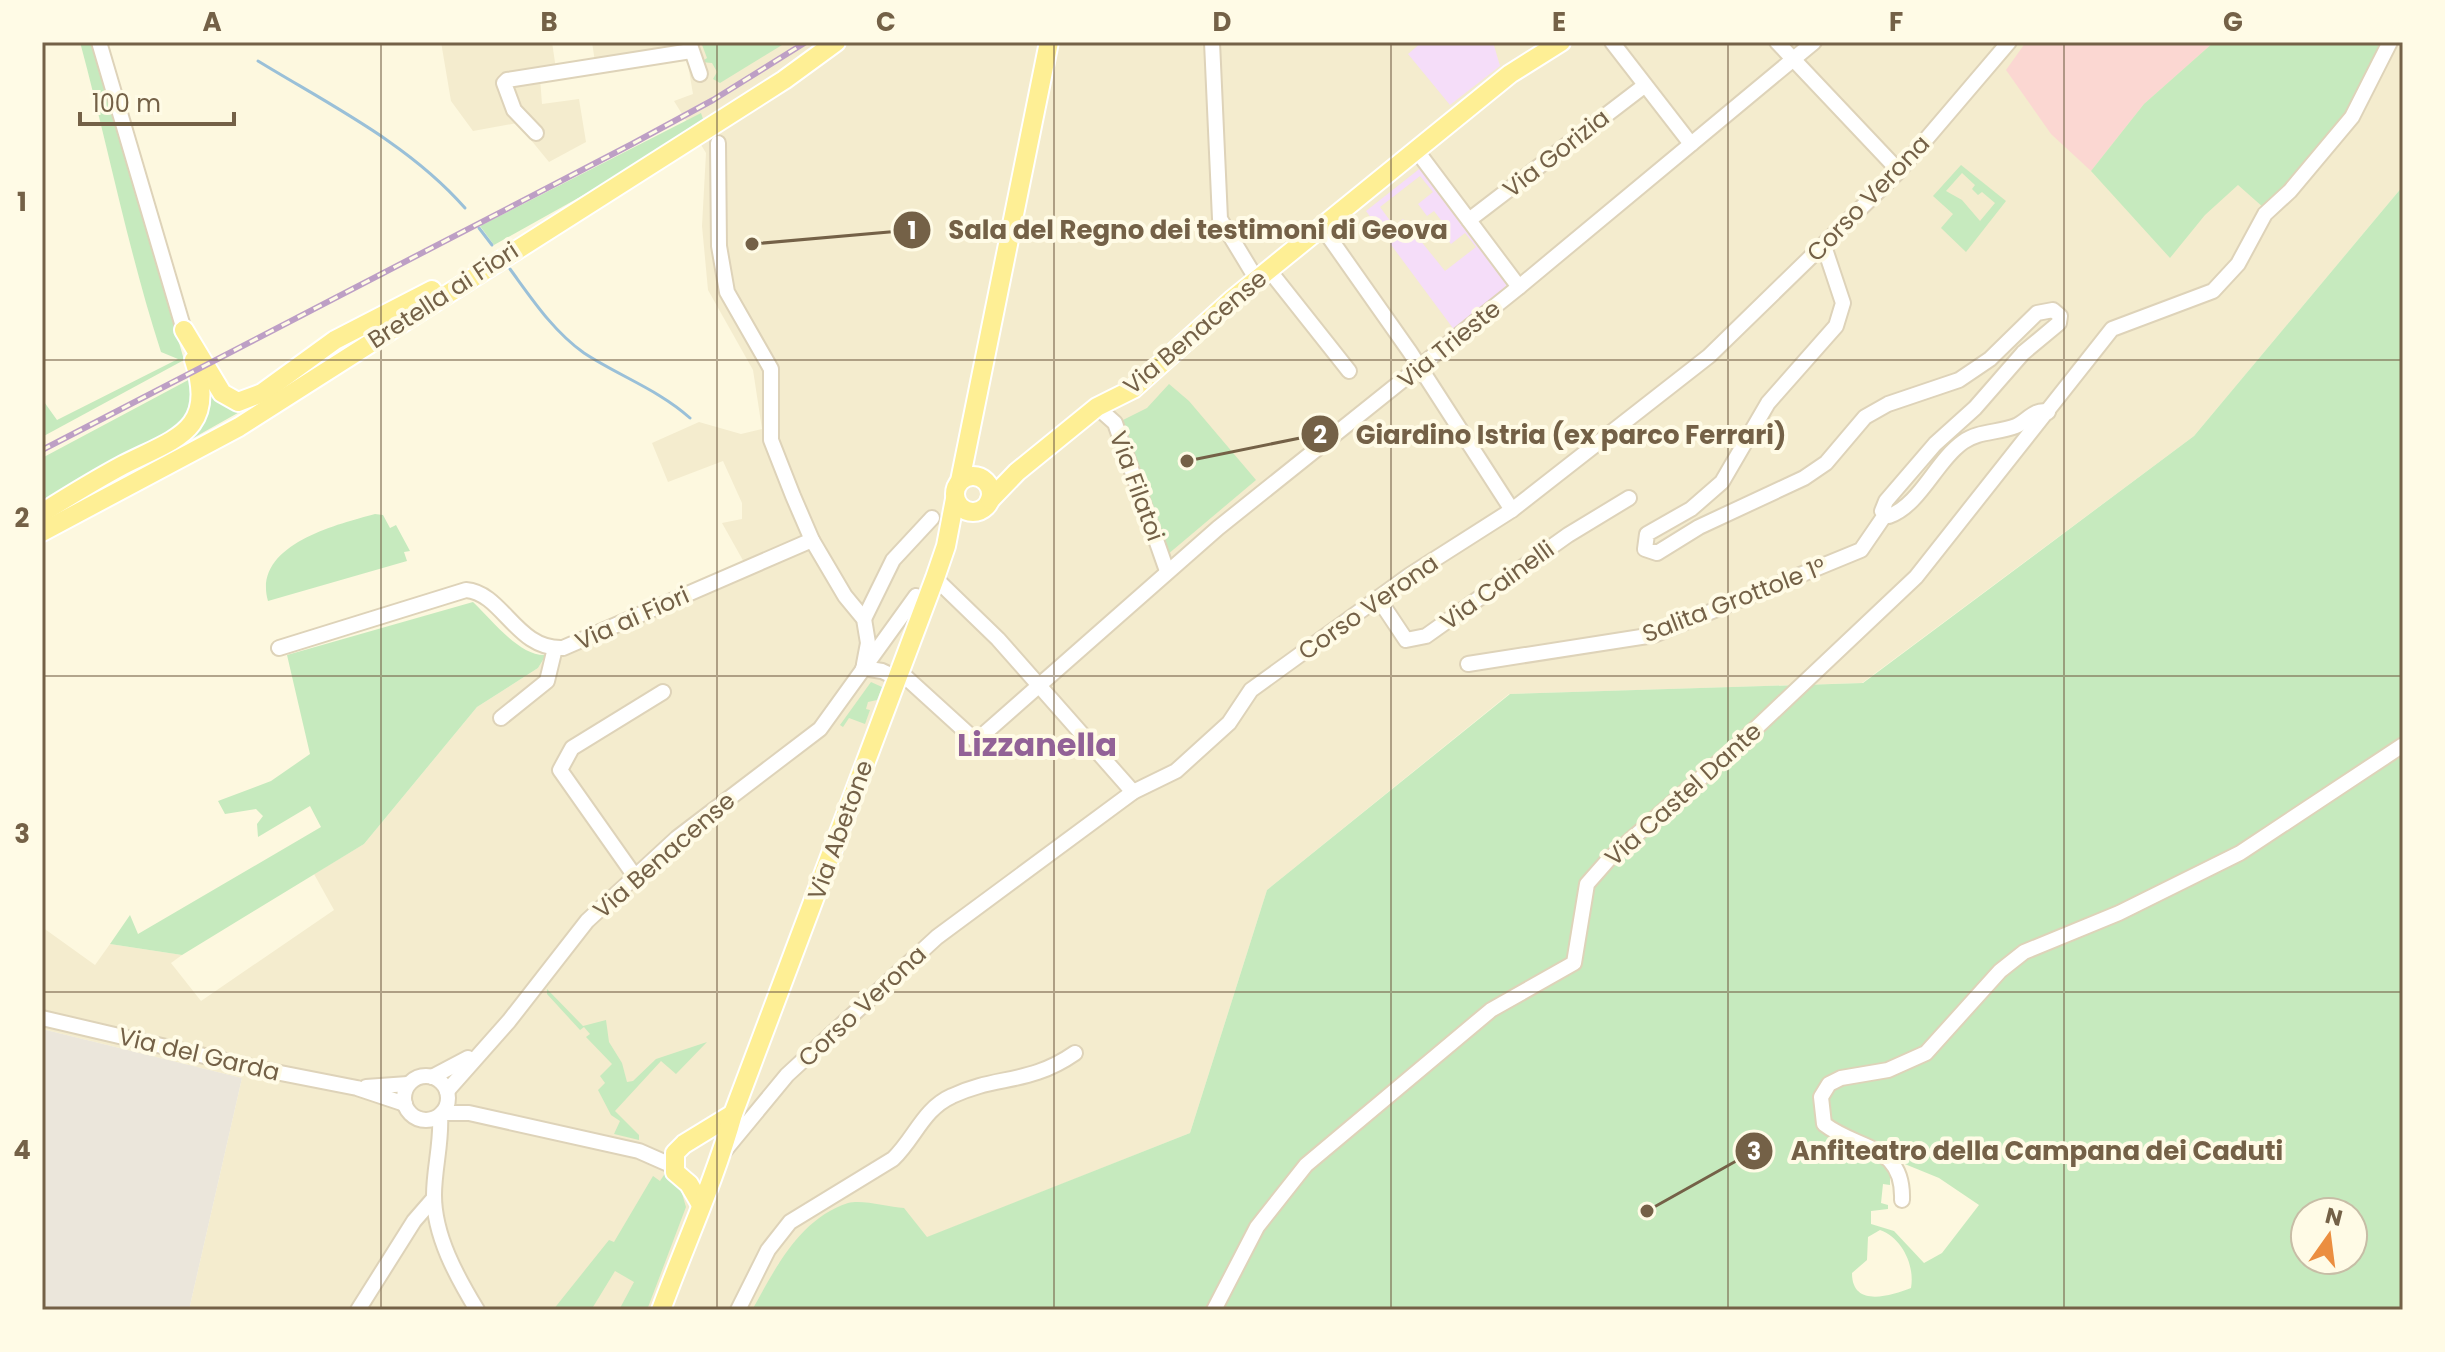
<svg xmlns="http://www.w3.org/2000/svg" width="2445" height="1352" viewBox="0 0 2445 1352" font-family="Poppins,sans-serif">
<rect width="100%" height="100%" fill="#fdf8df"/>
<g fill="#f4ecce">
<polygon points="441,42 552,42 557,76 540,78 542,104 579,99 586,142 549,162 517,123 473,131 451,101"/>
<polygon points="592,42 2403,42 2403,186 2194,436 1862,683 1509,694 1267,890 1190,1133 926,1238 779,1263 752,1310 189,1310 242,1078 42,1029 42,927 95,965 110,944 182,955 171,963 201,1001 334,910 314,874 364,844 477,707 538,668 546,655 571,641 745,564 722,523 742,519 742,503 723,461 668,482 652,443 699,422 741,434 762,429 753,370 708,290 702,226 706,153 674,101 693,94 687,59 596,69"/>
</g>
<polygon fill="#ebe6db" points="42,1029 242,1078 189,1310 42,1310"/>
<g fill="#f5ddf9" fill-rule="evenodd">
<polygon points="1422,42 1493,42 1500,66 1450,105 1408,54"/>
<path d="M1423 166 1512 285 1455 331 1366 211ZM1420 176 1433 192 1418 204 1427 216 1434 211 1447 228 1442 233 1451 244 1465 233 1476 247 1445 271 1403 219 1394 226 1380 207Z"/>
</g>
<polygon fill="#fbd7d2" points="2026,42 2214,42 2144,104 2091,171 2051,134 2006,70"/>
<g fill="#c6eabe" fill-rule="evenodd">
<path d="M80 42H93L184 360 42 437V399L57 420 178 359 161 352C128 250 108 146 80 42Z"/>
<polygon points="701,42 787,42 720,83 713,79 717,72 712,63 701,62 707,58"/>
<polygon points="2214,42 2382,42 2346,114 2264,208 2238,185 2205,215 2170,258 2091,171 2144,104"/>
<polygon points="701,113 703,119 605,183 494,245 480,226"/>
<path d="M1961 165 2006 201 1966 252 1941 228 1953 214 1933 196ZM1962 173 1975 185 1972 189 1978 195 1982 192 1995 203 1980 221 1962 200 1946 191Z"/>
<path d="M2403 186V1310H752C775 1269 799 1219 848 1203 862 1199 888 1207 904 1208L927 1237 1190 1133 1267 890 1510 694 1863 683 2194 436ZM1890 1158 1939 1178 1979 1205 1942 1253 1924 1263 1894 1231 1871 1224V1211L1888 1209V1205L1881 1203 1883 1184 1890 1185ZM2305 1212H2353V1260H2305ZM1880 1230C1902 1238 1915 1265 1911 1288 1890 1296 1852 1308 1852 1273L1867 1260 1868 1237Z"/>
<polygon points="192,378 195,392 184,425 42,505 42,458"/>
<polygon points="208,382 252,405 42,523 42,519 163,453"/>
<polygon points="1169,384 1189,401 1256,480 1167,555 1121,421 1147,408"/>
<path d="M375 514 383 515 390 528 396 525 410 551 404 552 407 561 268 601C252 546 334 525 375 514Z"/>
<path d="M473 602C491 619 520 657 546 655L538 668 477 707 364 844 182 955 110 944 130 915 138 934 321 827 310 806 258 837 257 824 263 816 256 809 225 814 218 801 271 781 310 754 287 655Z"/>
<polygon points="871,682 882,687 877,700 868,702 866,709 870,710 865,724 849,718 843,727 840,725"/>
<polygon points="547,989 583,1026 606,1020 609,1042 622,1063 627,1082 633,1081 656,1059 707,1042 676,1074 661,1061 615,1111 639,1135 639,1140 614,1134 620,1121 611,1115 598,1090 605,1083 600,1076 612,1064 586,1037 590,1034 584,1027 580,1030 547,994"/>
<polygon points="666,1172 681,1190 686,1207 647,1310 619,1310 634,1282 615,1271 593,1307 598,1310 553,1310 609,1240 614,1242 653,1176 660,1181"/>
</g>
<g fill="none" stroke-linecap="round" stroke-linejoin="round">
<g stroke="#9ac0d8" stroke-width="3">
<path d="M258 61C330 105 409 144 465 208"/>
<polyline points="479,228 492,245"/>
<path d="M510 269C532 299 553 331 584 353 619 376 659 390 690 418"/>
</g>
<g stroke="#ded3b9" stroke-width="18">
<g id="minor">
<polyline points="99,42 184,330"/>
<polyline points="689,42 700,74"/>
<polyline points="1212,42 1220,219 1257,280"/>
<polyline points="1612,42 1691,144"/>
<polyline points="1777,42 1899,171"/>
<polyline points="536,133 514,110 504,83 507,80 691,51"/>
<polyline points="718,143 719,246 727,292 771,369 771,440 793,496 812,540 845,596 864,619 868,643 864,664"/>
<polyline points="1417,151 1519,287"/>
<polyline points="1469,220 1644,86"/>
<polyline points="1322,227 1410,352 1512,510"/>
<path d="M1824 246 1843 303 1836 326 1768 403 1722 482 1691 509 1647 534 1645 549 1657 553 1699 527 1804 478 1826 463 1865 417 1888 404 1959 380 1990 359 2037 313 2053 310 2060 316 2059 323 2023 353 1975 408 1935 444 1886 501 1882 511 1889 516C1920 505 1936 461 1963 442 1978 431 1998 433 2016 426 2027 421 2035 408 2048 412"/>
<polyline points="1269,270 1349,371"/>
<polyline points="1097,407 1115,423 1167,571"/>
<polyline points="935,578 998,639 1133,792"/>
<polyline points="1378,598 1406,640 1426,636 1568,535 1629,498"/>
<polyline points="864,619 893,560 932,518"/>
<path d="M279 648 466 590C503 593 516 650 563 648L812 540"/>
<polyline points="1468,664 1654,635 1861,550 1885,515"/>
<polyline points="863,668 882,671 897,678"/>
<polyline points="899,671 976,741 1218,528 1519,287 1814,42"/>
<polyline points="501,718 547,681 555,648"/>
<polyline points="634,875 560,770 572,748 663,692"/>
<polyline points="42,1018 260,1069 357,1088 405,1104"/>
<circle cx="426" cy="1098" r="22"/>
<polyline points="432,1077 468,1058"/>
<polyline points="366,1087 408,1084"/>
<polyline points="447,1091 509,1021 587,921 677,838 820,729 916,596"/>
<polyline points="442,1113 469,1113 639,1151 673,1166"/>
<path d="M440 1115C442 1141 434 1169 434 1195 434 1236 457 1277 477 1310"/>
<polyline points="721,1155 787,1075 937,937 1133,792 1176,771 1229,723 1251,690 1410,575 1512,510 1709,356 1899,171 2009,42"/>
<path d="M1902 1200C1904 1144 1859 1151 1824 1124L1821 1097 1829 1084 1841 1078 1888 1070 1926 1053 2000 971 2024 952 2119 913 2240 853 2403 745"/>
<polyline points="358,1310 414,1221 434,1198"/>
<path d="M738 1310 768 1250 790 1222 893 1159C915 1138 923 1109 952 1096 996 1075 1029 1085 1075 1053"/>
<polyline points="1214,1310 1257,1227 1306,1165 1491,1010 1574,963 1587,884 1609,859 1736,747 1916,577 2112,329 2213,291 2238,264 2265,214 2290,191 2352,117 2390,42"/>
</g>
</g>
<g stroke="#fff" stroke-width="22">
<g id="major">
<polyline points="184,330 222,393 238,402 262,393 335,340 432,290"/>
<circle cx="973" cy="494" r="18"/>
<polyline points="960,481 1049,42"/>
<polyline points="990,500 1017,472 1097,407 1133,389 1233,299 1510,74 1561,42"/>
<path d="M42 513C69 496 95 480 123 465 174 439 218 431 194 360"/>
<polyline points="42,532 239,427 784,80 836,42"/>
<polyline points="700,1203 689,1184 675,1172 675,1153 684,1144 733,1114"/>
<path d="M661 1310C685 1244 715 1180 733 1114L935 578 946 546 955 499"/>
</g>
</g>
<use href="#minor" stroke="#fff" stroke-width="14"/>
<use href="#major" stroke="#feef95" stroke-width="18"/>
<g stroke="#bd9fc5" stroke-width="6">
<polyline id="rail" points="42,450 632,144 713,100 806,42"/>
</g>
<use href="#rail" stroke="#fffbe6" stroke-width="3" stroke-dasharray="9" stroke-linecap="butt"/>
</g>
<path fill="none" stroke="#746147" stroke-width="2" stroke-opacity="0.55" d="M381 42V1310M717 42V1310M1054 42V1310M1391 42V1310M1728 42V1310M2064 42V1310M42 360H2403M42 676H2403M42 992H2403"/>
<g text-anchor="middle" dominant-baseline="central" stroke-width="8" stroke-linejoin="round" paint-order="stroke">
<g font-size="24" fill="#746147" stroke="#fffbe6">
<text transform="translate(1556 153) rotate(-38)">Via Gorizia</text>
<text transform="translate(1868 198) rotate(-46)">Corso Verona</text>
<text transform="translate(443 295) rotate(-33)">Bretella ai Fiori</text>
<text transform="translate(1195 332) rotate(-40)">Via Benacense</text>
<text transform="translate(1449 344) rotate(-39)">Via Trieste</text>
<text transform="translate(1137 486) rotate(70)">Via Filatoi</text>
<text transform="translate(1497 585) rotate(-36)">Via Cainelli</text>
<text transform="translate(1734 600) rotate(-21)">Salita Grottole 1°</text>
<text transform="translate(1368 607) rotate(-35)">Corso Verona</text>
<text transform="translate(632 618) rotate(-24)">Via ai Fiori</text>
<text transform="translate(1683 794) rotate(-42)">Via Castel Dante</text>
<text transform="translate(840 830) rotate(-70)">Via Abetone</text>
<text transform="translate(664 855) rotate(-41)">Via Benacense</text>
<text transform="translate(862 1006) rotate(-43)">Corso Verona</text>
<text transform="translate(199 1054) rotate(13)">Via del Garda</text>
</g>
<g font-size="32" font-weight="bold" fill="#926297" stroke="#fffbe6">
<text x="1037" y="744">Lizzanella</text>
</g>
</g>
<path fill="none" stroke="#746147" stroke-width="3" d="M752 244L912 230M1187 461L1320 434M1647 1211L1754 1151"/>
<g fill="#746147" stroke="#fffbe6" stroke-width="3">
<circle cx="752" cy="244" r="8"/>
<circle cx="1187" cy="461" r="8"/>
<circle cx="1647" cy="1211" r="8"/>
<circle cx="912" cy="230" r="20"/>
<circle cx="1320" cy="434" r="20"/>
<circle cx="1754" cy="1151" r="20"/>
</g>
<g font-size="24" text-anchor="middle" font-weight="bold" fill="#fff">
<text x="912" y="239">1</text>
<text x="1320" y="443">2</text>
<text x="1754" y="1160">3</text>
</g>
<g font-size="26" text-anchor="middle" font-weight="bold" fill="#746147" stroke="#fffbe6" stroke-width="8" stroke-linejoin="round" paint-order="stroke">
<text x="1198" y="239">Sala del Regno dei testimoni di Geova</text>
<text x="1571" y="444">Giardino Istria (ex parco Ferrari)</text>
<text x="2037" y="1160">Anfiteatro della Campana dei Caduti</text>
</g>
<rect width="2445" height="1352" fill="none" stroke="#fffbe6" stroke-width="88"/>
<g transform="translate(2329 1236) rotate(14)"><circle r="38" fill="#fffbe6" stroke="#c7bda6" stroke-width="2"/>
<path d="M0-6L14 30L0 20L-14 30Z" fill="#eb8e40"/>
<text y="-12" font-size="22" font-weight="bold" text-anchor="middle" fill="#746147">N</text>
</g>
<path d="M80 112v12h154v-12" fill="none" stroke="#746147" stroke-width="4"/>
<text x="92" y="112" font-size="24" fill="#746147" stroke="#fffbe6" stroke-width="6" paint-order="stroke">100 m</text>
<rect x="44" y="44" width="2357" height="1264" fill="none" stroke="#746147" stroke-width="3"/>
<g font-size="26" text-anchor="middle" font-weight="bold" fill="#746147">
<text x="212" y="31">A</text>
<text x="549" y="31">B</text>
<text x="886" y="31">C</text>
<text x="1222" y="31">D</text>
<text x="1559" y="31">E</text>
<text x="1896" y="31">F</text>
<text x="2233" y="31">G</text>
<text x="22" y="211">1</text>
<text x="22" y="527">2</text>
<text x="22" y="843">3</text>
<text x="22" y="1159">4</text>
</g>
</svg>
